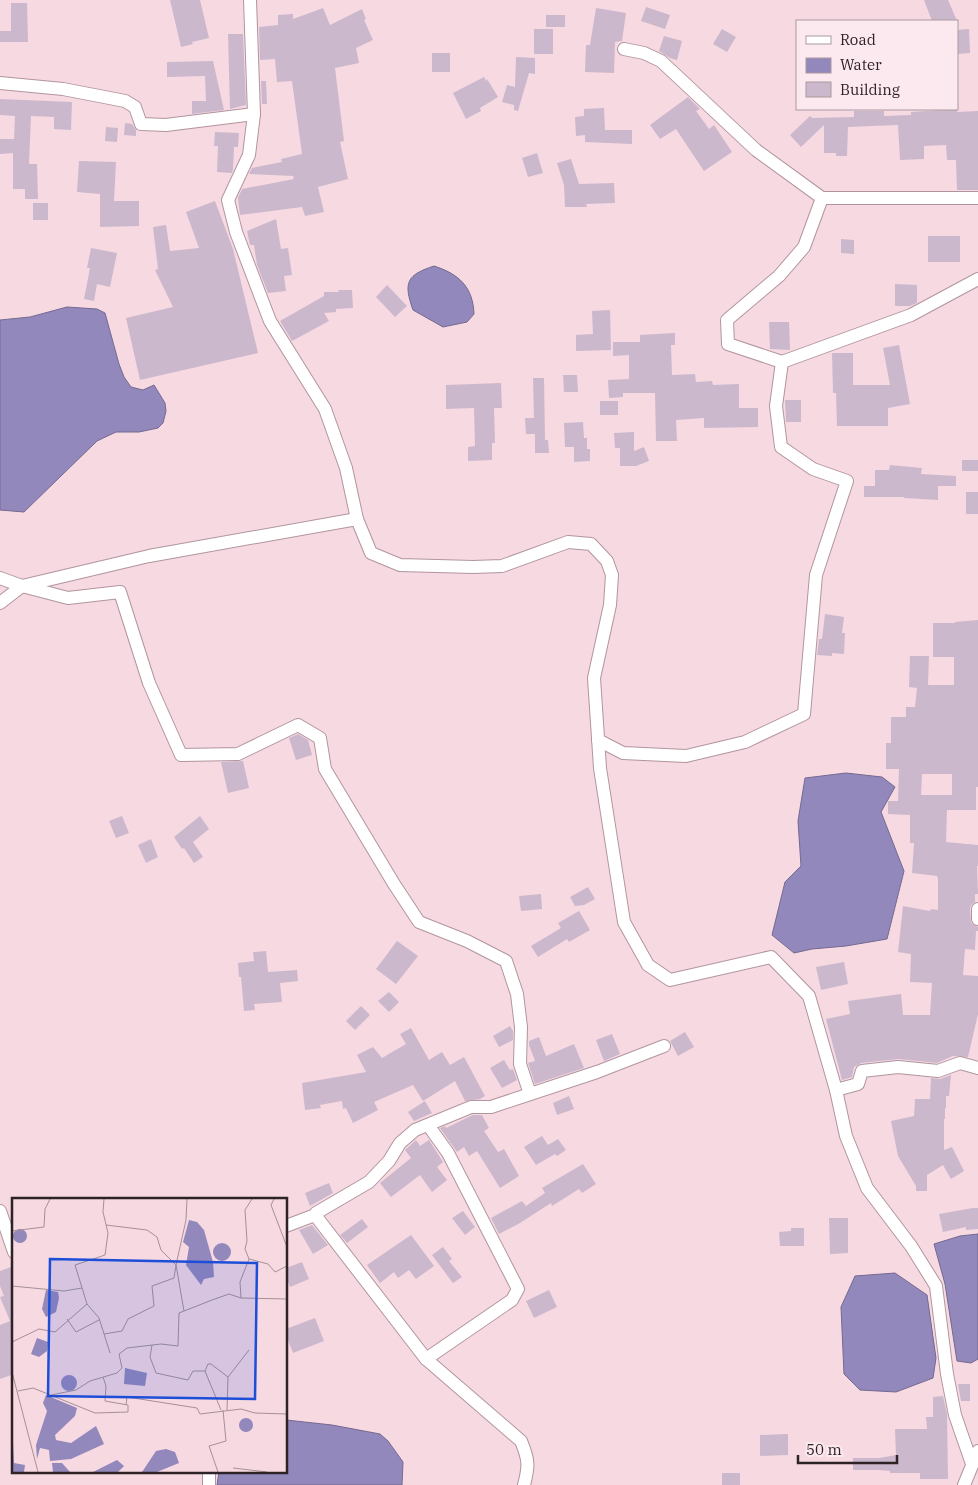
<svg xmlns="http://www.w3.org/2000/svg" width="978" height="1485" viewBox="0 0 978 1485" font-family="'IBM Plex Serif',serif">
<rect width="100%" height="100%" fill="#f7d9e2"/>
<g fill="#9388bc" stroke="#74698f">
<path d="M434 266C459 274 473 287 474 314L467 322 443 327 413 310C403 282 407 275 434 266Z"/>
<polygon points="67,307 97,309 105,313 119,364 124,377 131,387 143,390 154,385 165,403 166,411 163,423 158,428 139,432 116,432 97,441 24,512 0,510 0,320 30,317"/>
<polygon points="846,773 882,777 895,787 881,812 904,871 887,939 846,946 812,949 794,953 772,935 785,882 801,866 798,821 805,778"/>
<polygon points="978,1234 978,1359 971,1363 957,1361 945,1284 934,1244 960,1236"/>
<polygon points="895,1273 927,1295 936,1358 933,1378 896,1392 860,1390 844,1374 841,1307 855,1276"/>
<polygon points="286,1420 332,1425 380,1434 388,1441 403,1462 402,1485 217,1485 219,1471 286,1471"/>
</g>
<g fill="#ccb8cc" fill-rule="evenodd">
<polygon points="170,0 200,0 209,38 192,42 193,44 181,47"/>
<polygon points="924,0 948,0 957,21 932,21"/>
<polygon points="11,3 27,3 28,42 0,42 0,31 11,31"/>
<polygon points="646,7 670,15 665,29 641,21"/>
<polygon points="323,8 330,25 362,9 366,19 364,20 373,40 356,48 359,63 335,68 344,141 340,142 348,179 318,187 324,212 305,216 302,207 240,215 238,198 242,189 294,179 293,176 249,174 252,168 282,162 281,159 302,154 292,81 277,82 275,59 260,60 259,27 278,25 278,15 293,14 293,19"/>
<polygon points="596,8 626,13 622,41 615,42 614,73 585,72 586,45 590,45"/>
<rect x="546" y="15" width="19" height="12"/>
<rect x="534" y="29" width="19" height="25"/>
<polygon points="722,29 736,37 727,52 713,44"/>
<polygon points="969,29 970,53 957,54 957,30"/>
<polygon points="228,34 243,34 246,105 230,109"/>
<polygon points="664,36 682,41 677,60 670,58 659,51"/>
<rect x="432" y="53" width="18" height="19"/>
<polygon points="516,57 535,58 535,74 529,73 518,111 514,110 514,105 502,102 507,85 515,87"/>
<polygon points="213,61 224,110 192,114 192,101 206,101 205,76 167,77 167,62"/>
<polygon points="484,77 486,81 487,79 498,97 480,108 481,111 466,119 453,93"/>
<polygon points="261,81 266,81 267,104 262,104"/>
<polygon points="688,97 700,109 696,111 709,129 714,125 732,152 704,171 676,129 660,139 650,125"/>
<polygon points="0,99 72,102 71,130 54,129 54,117 31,116 29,164 37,164 38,199 25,199 25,189 13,189 13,153 0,154 0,139 14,139 15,116 0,115"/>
<polygon points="604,108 605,130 632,130 632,144 585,142 585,135 576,136 575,117 584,116 584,109"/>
<polygon points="957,109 957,112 978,111 978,190 957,190 956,160 947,160 946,145 924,146 924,159 900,160 898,125 848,127 847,156 836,156 836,153 824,153 824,125 801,147 790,135 810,116 812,118 854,117 854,111 884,111 884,116 911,115 911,112"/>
<polygon points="125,123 132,124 136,130 136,136 124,135"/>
<polygon points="106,127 118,128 117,142 105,141"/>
<polygon points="215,132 239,133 238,147 234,147 233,169 232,173 217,172 218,146 214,146"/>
<polygon points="537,153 543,173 528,177 522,158"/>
<polygon points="571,159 579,184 614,183 615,203 586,204 587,207 565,207 564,185 557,163"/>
<polygon points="79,161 116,162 114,201 139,201 139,226 100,227 100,194 77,192"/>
<polygon points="215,201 233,249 258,353 140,380 126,318 173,307 155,270 158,269 153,227 166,225 170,251 199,248 186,212"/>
<rect x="33" y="203" width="15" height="17"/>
<polygon points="276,219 281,249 288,248 292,275 284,276 286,291 268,293 257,265 254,245 250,245 247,231"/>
<rect x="928" y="236" width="32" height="26"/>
<polygon points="841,239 854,240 854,254 841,253"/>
<polygon points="91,248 117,253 110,287 97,284 94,301 84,299 90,268 87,268"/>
<polygon points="895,284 917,285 917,303 910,306 895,306"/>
<polygon points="387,285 407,306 395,317 376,297"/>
<polygon points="338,290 352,290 353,308 336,309 336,312 324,313 329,321 292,341 280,321 324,296 324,292 339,292"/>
<polygon points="610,310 611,350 576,351 576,335 593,334 592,311"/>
<polygon points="769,322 789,322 790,350 770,349"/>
<polygon points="675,333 675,345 671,345 672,375 695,374 696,382 712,381 713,385 739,384 739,408 758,408 758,427 704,428 704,418 676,420 677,441 656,441 655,393 623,393 623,397 609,398 608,380 629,379 629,355 613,356 613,342 640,342 640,335"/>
<polygon points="899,345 910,404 888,408 888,426 837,426 836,393 833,393 832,353 853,353 853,385 890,385 883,348"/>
<polygon points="563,375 577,375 578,392 564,392"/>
<polygon points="533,378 544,378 545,440 548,440 549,453 535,453 535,434 526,434 525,418 534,418"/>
<polygon points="501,383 502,408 494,408 495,443 492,443 492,460 468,461 468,447 475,446 474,408 446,409 446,385"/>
<polygon points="785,400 801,400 801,422 786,422"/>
<rect x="600" y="401" width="18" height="14"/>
<polygon points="583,422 584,438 587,438 587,449 590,449 590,461 574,462 574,447 565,447 564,423"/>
<polygon points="634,432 634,451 644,447 649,461 636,466 620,466 620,448 615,448 614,433"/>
<rect x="962" y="460" width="16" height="11"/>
<polygon points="890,465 922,468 921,474 956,476 956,486 938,486 938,500 904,498 904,497 864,497 864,486 875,486 875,470 889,470"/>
<rect x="966" y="492" width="12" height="22"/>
<polygon points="825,614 844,617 842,633 845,633 844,654 832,653 832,656 817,655 819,639 822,639"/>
<path d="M978 620V787H976V810H947L946 842 978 845V866H977L978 894H975V902L971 905 970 909 971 923 978 927V931H976L975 950 965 949 963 975 978 976V1014L968 1057 953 1056 937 1063 899 1059 861 1063 854 1067 852 1077 842 1080 826 1019 850 1014 848 1001 901 994 903 1015H930L932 983 910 982 911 954 898 952 903 906 930 911 931 909 938 910V879L937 876 912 873 914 843H910V815L888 814V801H898L899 769H886V743H891V717H906V707H915L917 688 909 687 910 656H929L928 685H954V657H933V623H955V622ZM922 774H952V795H921Z"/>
<polygon points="298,734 308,740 312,755 296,760 289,738"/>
<polygon points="243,761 249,788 228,793 221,762"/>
<polygon points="122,816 129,833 116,838 109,821"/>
<polygon points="200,816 209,829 193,842 203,857 194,863 184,848 182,849 174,837"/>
<polygon points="151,839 158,857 146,863 138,845"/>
<polygon points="588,887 595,899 584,905 575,906 570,897"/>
<polygon points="541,894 542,909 521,911 519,896"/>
<polygon points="579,911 590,930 569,942 567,939 538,957 531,946 561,928 558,923"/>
<polygon points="397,941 418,956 396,984 376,969"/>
<polygon points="266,951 268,972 297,970 298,981 280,983 282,1002 254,1004 255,1010 244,1011 241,977 239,977 238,963 254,961 253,952"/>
<polygon points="844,962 848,984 821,990 816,967"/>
<polygon points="389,992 399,1002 389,1012 378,1001"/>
<polygon points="361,1006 370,1015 355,1030 346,1021"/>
<polygon points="510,1026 513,1031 513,1040 499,1047 493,1036"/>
<polygon points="411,1028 429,1060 442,1052 450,1065 464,1057 485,1096 480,1099 465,1101 455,1081 423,1101 413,1085 374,1102 378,1110 353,1123 346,1108 343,1109 342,1101 320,1105 321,1108 305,1110 302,1083 366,1072 357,1055 373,1047 382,1058 406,1044 400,1034"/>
<polygon points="685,1032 694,1047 678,1056 670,1041"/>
<polygon points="612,1034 620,1054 604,1061 596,1040"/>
<polygon points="539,1037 546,1056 574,1044 584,1068 535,1084 528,1063 535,1061 529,1045 529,1041"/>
<polygon points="504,1060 510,1070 513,1069 517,1080 502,1088 490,1068"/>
<polygon points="951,1075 949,1096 946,1096 946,1108 945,1108 945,1119 944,1119 944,1150 952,1147 964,1171 951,1179 943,1165 927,1175 927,1191 916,1191 916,1186 898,1156 891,1121 914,1116 915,1099 930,1099 931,1078 940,1079"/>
<polygon points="569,1096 574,1109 557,1115 553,1103"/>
<polygon points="425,1101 432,1113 414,1121 408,1112"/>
<polygon points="473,1115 482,1115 489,1128 484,1131 498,1152 504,1149 519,1176 500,1188 477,1151 469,1156 464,1147 457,1152 440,1128 445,1126 446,1128"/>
<polygon points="542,1136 548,1145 558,1139 566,1150 557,1156 555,1154 536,1165 524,1147"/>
<polygon points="416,1140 420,1146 429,1140 443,1162 437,1167 447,1180 432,1192 420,1175 391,1197 380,1183 411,1158 405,1150"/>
<polygon points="583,1164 596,1184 582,1193 579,1189 552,1206 551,1203 520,1223 499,1234 491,1218 522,1201 526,1206 545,1193 542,1188"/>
<polygon points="329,1183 333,1193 310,1206 305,1193"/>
<polygon points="973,1208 978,1208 978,1229 966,1230 966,1227 943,1232 939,1214"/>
<polygon points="463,1211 475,1227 465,1235 452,1218"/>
<polygon points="829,1218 848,1218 848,1253 830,1254"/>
<polygon points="362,1219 368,1227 347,1243 340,1235"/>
<polygon points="312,1225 328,1245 313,1254 299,1230"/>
<polygon points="791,1228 804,1228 804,1246 780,1246 779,1232 791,1231"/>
<polygon points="411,1235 434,1266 416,1279 409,1270 398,1278 394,1272 380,1283 367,1265"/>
<polygon points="443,1247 452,1259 449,1261 462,1277 453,1283 432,1255"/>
<polygon points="302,1262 309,1279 290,1287 286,1277 286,1268"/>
<polygon points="11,1267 14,1275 14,1374 0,1379 0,1325 10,1321 0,1297 4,1296 0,1286 0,1271"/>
<polygon points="549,1290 557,1307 534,1318 526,1301"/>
<polygon points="315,1318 324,1341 293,1353 286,1335 286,1329"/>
<polygon points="958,1384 970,1384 970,1401 961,1401"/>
<polygon points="943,1396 947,1414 948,1479 920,1479 920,1473 890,1473 890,1471 879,1470 853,1470 853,1458 879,1458 896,1455 895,1429 927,1429 926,1417 933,1417 933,1397"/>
<polygon points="788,1434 788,1455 760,1456 760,1435"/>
<rect x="722" y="1473" width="18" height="12"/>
</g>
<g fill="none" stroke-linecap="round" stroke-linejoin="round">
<g stroke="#b1959e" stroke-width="14">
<g id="street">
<polyline points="250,0 254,114 249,155 228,200 236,232 270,321 325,409 346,468 357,519 371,553 400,565 473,567 502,566 568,542 591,544 607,561 612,575 610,605 594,678 600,768 624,922 648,965 670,980 771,957 809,996 836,1090 846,1136 867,1188 911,1246 936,1286 947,1374 955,1415 972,1464"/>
<polyline points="624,49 644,53 661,61 756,150 822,198"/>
<polyline points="0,83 63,89 125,101 135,107 141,124 166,125 254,114"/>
<polyline points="782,362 911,315 978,279"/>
<polyline points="0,578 22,586 149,556 357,519"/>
<polyline points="0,603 22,586 68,598 120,592 149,683 181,755 238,754 298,725 320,738 325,769 394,884 419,922 467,941 506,961 517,994 521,1027 520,1064 530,1094"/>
<polyline points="598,740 623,753 686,756 745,742 804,714 816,575 847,481 813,469 781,447 776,406 782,362 728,344 727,320 779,276 804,247 822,198 978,198"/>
<polyline points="978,909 978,919"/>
<polyline points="836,1090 858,1084 862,1071 898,1067 938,1071 960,1063 978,1068"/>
<polyline points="0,1211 14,1252"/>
<path d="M315 1215 426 1359 521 1441C529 1460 529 1466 524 1485"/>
<polyline points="286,1226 315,1215 316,1213 369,1182 389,1161 400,1143 415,1130 471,1107 491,1107 597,1072 664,1046"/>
<polyline points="426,1359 512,1300 518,1289 448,1153 428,1125"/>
<polyline points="209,1471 209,1485"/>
<polyline points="964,1485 978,1451"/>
</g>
</g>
<use href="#street" stroke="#fff" stroke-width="12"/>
</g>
<g transform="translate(12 1198)">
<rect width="275" height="275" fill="#f7d9e2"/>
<path d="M177 22 185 24 192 32 201 64 202 79 192 81 189 87 174 67 177 49 171 44ZM1 38a7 7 0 1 1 14 0a7 7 0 1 1-14 0ZM201 54a9 9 0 1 1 18 0a9 9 0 1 1-18 0ZM34 92 46 94 47 100 44 114 34 119 30 111ZM25 140 36 144 35 153 27 159 19 156ZM113 170 135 175 133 188 112 186ZM49 185a8 8 0 1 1 16 0a8 8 0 1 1-16 0ZM34 197 65 210 63 218 43 237 44 242 59 245 84 228 92 246 59 261 38 263 37 252 28 250 25 261 24 247 35 213 31 205ZM227 227a7 7 0 1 1 14 0a7 7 0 1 1-14 0ZM0 227 2 265 13 267 12 274H0ZM154 251 163 254 167 265 145 274H130L144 253ZM105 262 112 268 106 274H81ZM40 265H50L58 274H41Z" fill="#9388bc"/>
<path fill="none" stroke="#a69097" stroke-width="1" d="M92 1 91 14 96 35 93 57 63 67 75 106 87 120 98 155M262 1 259 7 275 49M0 33 32 29 33 11 38 1M237 61 256 66 263 74 275 68M0 88 52 93 70 90M229 100 228 84 237 61 233 51 235 43 233 12 240 1M172 113 164 67 174 22 175 1M55 121 64 134 87 122M92 136 110 133 116 121 142 108 140 88 162 80 164 67 149 52 145 39 135 32 94 27M0 144 27 131 43 134 75 106M140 147 138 159 144 175 176 182 181 173H193L196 166H199L216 179 215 212M193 173 209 212M0 174 26 274M216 179 237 152M6 193 21 190 83 215 116 214V207L93 203 94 188 91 179M39 197 64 192 78 183 105 175 110 170 107 156 115 150 149 146 166 148 167 115 200 102 217 96 229 100 275 101M114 207 115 199 185 210 188 216 229 211 243 215 275 216M221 270 255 274M206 274 197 248 214 243 211 212"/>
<path fill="#1d4ed8" fill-opacity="0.15" stroke="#1d4ed8" stroke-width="2.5" d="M38 61 245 65 243 201 36 198Z"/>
<rect width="275" height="275" fill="none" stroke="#2d2226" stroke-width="2.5"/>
</g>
<rect x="796" y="20" width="162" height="90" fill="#fce9ef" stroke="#a9999f"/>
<rect x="806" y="36" width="25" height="8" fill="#ffffff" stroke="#a9999f"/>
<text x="840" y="45" font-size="15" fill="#2d2226">Road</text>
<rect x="806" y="58" width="25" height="15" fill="#9388bc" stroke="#a9999f"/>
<text x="840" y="70" font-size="15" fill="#2d2226">Water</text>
<rect x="806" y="82" width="25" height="15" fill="#ccb8cc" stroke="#a9999f"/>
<text x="840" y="95" font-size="15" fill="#2d2226">Building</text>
<path d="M798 1455v8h99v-8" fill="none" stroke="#2d2226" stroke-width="2.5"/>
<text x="806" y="1455" font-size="15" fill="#2d2226" stroke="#fce9ef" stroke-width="4" paint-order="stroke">50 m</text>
</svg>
